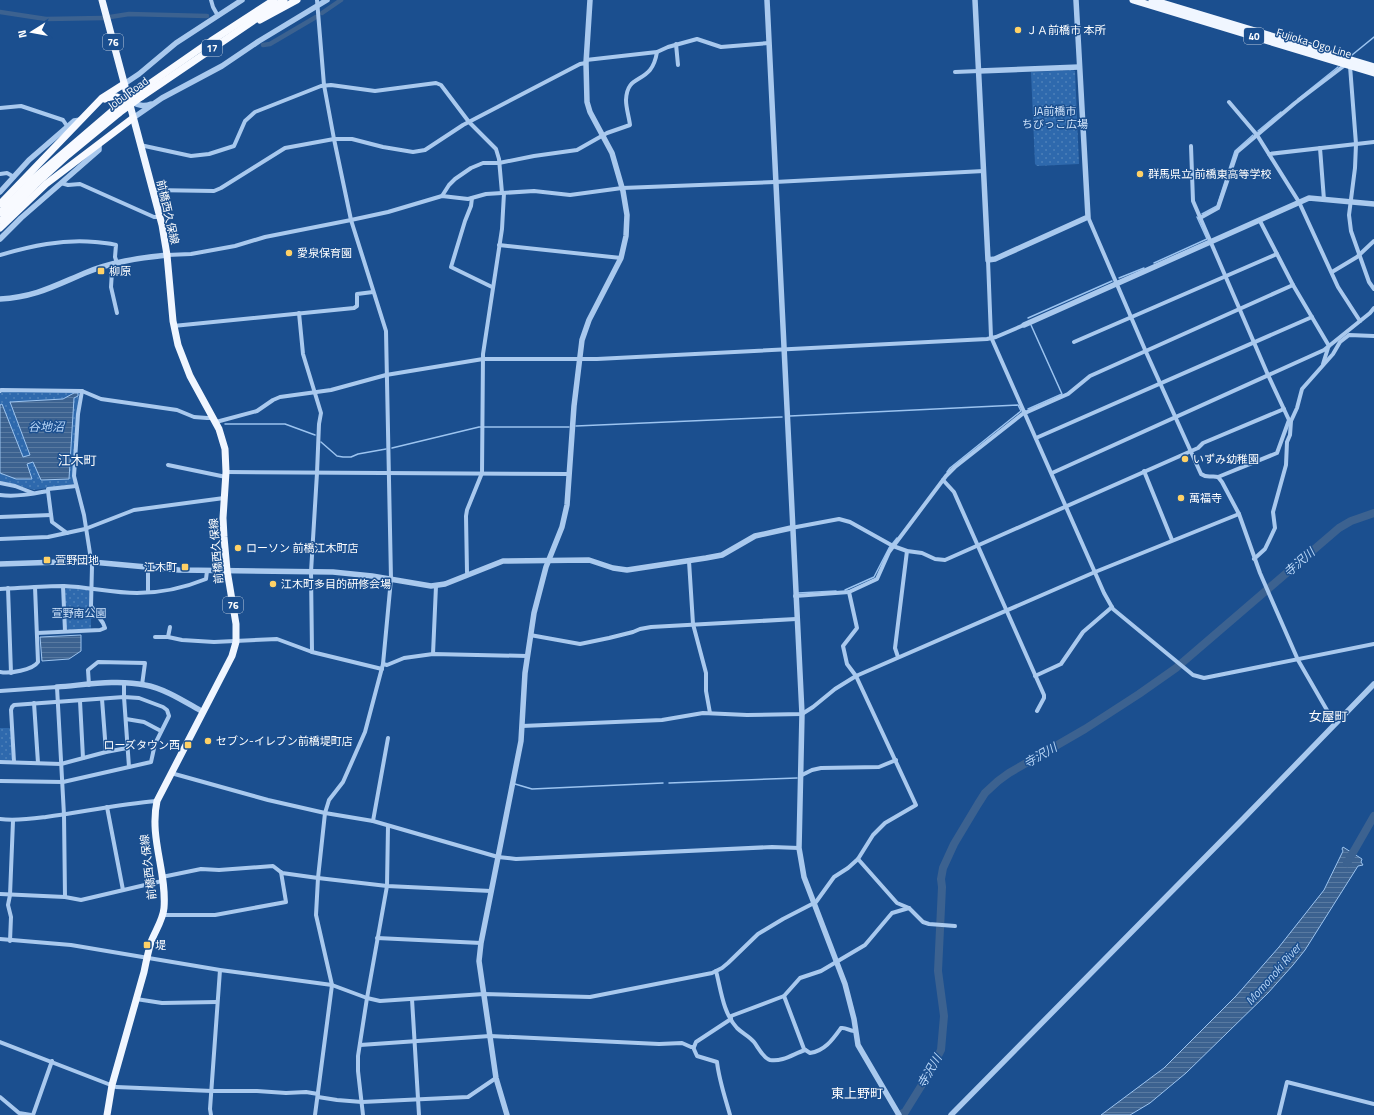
<svg xmlns="http://www.w3.org/2000/svg" width="1374" height="1115" viewBox="0 0 1374 1115" font-family="'Titillium Web','Noto Sans JP',sans-serif">
<defs>
<pattern id="park-dots" width="8" height="8" patternUnits="userSpaceOnUse"><rect width="8" height="8" fill="#2e69ad"/><path d="M2 2h.1M6 6h.1" fill="none" stroke="#4d80b9" stroke-width="1.8" stroke-linecap="round"/></pattern>
<pattern id="water-rules" width="6" height="5" patternUnits="userSpaceOnUse"><rect width="6" height="5" fill="#3c6290"/><path d="M0 2.5h6" fill="none" stroke="#597aa1"/></pattern>
</defs>
<rect width="100%" height="100%" fill="#1b4f8f"/>
<g fill="url(#park-dots)">
<polygon points="1073,70 1075,71 1079,164 1037,166 1035,164 1031,72"/>
<polygon points="7,391 79,392 75,434 74,484 34,490 0,481 0,393"/>
<polygon points="67,588 90,589 89,605 98,618 91,619 91,629 69,630 66,628 64,591"/>
<polygon points="0,728 11,728 13,758 10,761 0,760"/>
</g>
<g fill="url(#water-rules)" stroke="#9cc4f0">
<polygon points="74,393 78,393 78,396 74,398 69,479 41,480 33,462 27,464 32,479 16,479 0,473 0,405 2,404 23,457 30,455 10,402 63,399"/>
<polygon points="81,635 81,651 69,659 42,661 40,637"/>
<polygon points="1343,847 1362,859 1361,862 1363,865 1358,866 1305,950 1293,965 1268,993 1186,1073 1150,1103 1130,1115 1101,1115 1164,1068 1236,996 1279,947 1324,890 1343,851 1342,849"/>
</g>
<g fill="none" stroke-linecap="round" stroke-linejoin="round">
<g stroke="#9cc4f0" stroke-width="1.5">
<polyline points="1352,55 1374,37"/>
<polyline points="1298,99 1338,67"/>
<polyline points="1258,131 1281,112"/>
<polyline points="1202,214 1217,206 1235,151 1253,135"/>
<polyline points="1154,263 1207,239 1197,217"/>
<polyline points="1119,278 1144,268"/>
<polyline points="1028,318 1112,281"/>
<polyline points="1028,409 1062,394 1031,325"/>
<polyline points="790,416 1018,405 1021,411 950,468 947,472"/>
<polyline points="225,424 285,424 315,435"/>
<polyline points="576,426 782,417"/>
<polyline points="321,442 337,456 343,457 351,457 358,454 386,449"/>
<polyline points="392,448 479,427 569,427"/>
<polyline points="845,590 874,577 889,548 897,538"/>
<polyline points="798,593 836,591"/>
<polyline points="669,783 797,778"/>
<polyline points="515,784 532,789 663,783"/>
</g>
<g stroke="#3c6290" stroke-width="4.5">
<polyline points="0,12 46,19 104,18"/>
<polyline points="322,13 341,0"/>
<polyline points="110,17 129,14 207,16"/>
<polyline points="263,45 270,44 316,17"/>
</g>
<g stroke="#3c6290" stroke-width="8">
<polyline points="1347,863 1374,816"/>
<polyline points="899,1115 905,1112 928,1075 941,1050 944,1016 938,971 942,887 941,879 943,868 954,844 978,804 985,793 998,781 1009,773 1085,729 1139,694 1176,668 1339,528 1351,521 1374,513"/>
</g>
<g stroke="#a9c9ee" stroke-width="4">
<polyline points="211,0 213,7 218,16"/>
<polyline points="676,44 678,65"/>
<polyline points="586,60 657,52 668,47 697,39 721,47 769,43"/>
<polyline points="1350,66 1356,144 1355,168 1349,215 1351,231 1369,282 1374,289"/>
<polyline points="955,72 979,71"/>
<polyline points="1229,102 1257,135 1299,202 1338,287 1360,321"/>
<polyline points="0,108 21,106 63,120 67,126"/>
<polyline points="140,145 191,156 209,154 234,146 245,121 255,112 321,86 331,85 375,91 436,83 441,85 469,122 496,149 499,159 502,193"/>
<polyline points="1320,148 1324,200"/>
<polyline points="1269,154 1374,142"/>
<polyline points="0,174 7,173 14,177"/>
<polyline points="61,183 68,185 80,184 154,217 160,217"/>
<polyline points="152,190 214,191 221,188 285,148 334,139 352,139 383,147 413,152 425,150 463,125 580,64 586,63"/>
<path d="M442 196 449 185 455 179 471 168 483 163H499L534 156 577 150 607 133 630 125C629 117 626 108 626 100 627 78 640 82 650 70 654 65 656 58 657 52"/>
<polyline points="472,198 471,206 465,221 451,267 492,287"/>
<path d="M1088 217 1146 352 1201 474C1208 479 1211 475 1218 477L1277 453 1289 420 1268 375 1193 201 1191 146"/>
<polyline points="1200,218 1218,208 1237,152 1295,103 1345,65"/>
<polyline points="1260,221 1293,285 1329,346"/>
<polyline points="499,245 621,258"/>
<path d="M0 255C31 246 62 239 95 242 102 243 110 243 116 245L115 257 117 263"/>
<polyline points="167,255 191,254 235,246 265,237 351,220 388,212 442,196 468,199 486,194 534,191 570,195 622,188 775,182 984,171"/>
<polyline points="988,260 991,337 1104,593 1113,609 1193,675 1204,678 1374,644"/>
<polyline points="111,265 112,271 111,287 117,313"/>
<polyline points="1332,272 1357,257 1374,241"/>
<polyline points="299,313 303,354 321,413 319,424 317,473 311,572 312,652"/>
<polyline points="173,326 354,308 357,306 357,294 373,292"/>
<polyline points="1074,342 1277,254"/>
<polyline points="1323,364 1328,348"/>
<polyline points="0,391 1,390 82,391 101,399 177,410 194,417 207,418 213,418"/>
<polyline points="1025,413 1068,394 1090,376 1293,285"/>
<polyline points="216,422 257,411 273,400 280,397 331,390 386,375 483,359 597,359 987,339 996,337 1024,325"/>
<polyline points="1036,438 1312,317"/>
<polyline points="168,465 226,477"/>
<polyline points="1144,471 1172,540"/>
<polyline points="226,472 569,474"/>
<polyline points="1052,473 1324,350 1370,313 1374,308"/>
<polyline points="1218,477 1222,482 1239,514 1260,573 1298,660 1335,724"/>
<polyline points="943,480 954,492 1044,695 1044,698 1037,711"/>
<polyline points="0,483 15,486 33,493"/>
<polyline points="48,491 52,522 67,533"/>
<path d="M0 495C16 497 32 494 48 491V489L76 486"/>
<polyline points="0,517 51,515"/>
<polyline points="791,528 839,519 850,522 893,546 907,551 922,553 935,559 945,560 1198,448 1203,443 1284,409"/>
<polyline points="0,539 48,537 85,529 134,510 224,498"/>
<polyline points="1254,559 1265,549 1275,528 1273,512 1286,465 1287,442 1290,435 1291,421 1297,408 1302,389 1333,354 1340,342 1349,335 1374,336"/>
<polyline points="689,561 693,624 706,673 706,691 710,713"/>
<polyline points="148,568 148,592"/>
<polyline points="468,575 467,572 466,516 467,510 482,473 483,354 502,229 504,193"/>
<polyline points="63,586 65,631"/>
<polyline points="8,588 11,673"/>
<path d="M0 589C21 588 43 586 64 586 89 587 113 593 137 593 161 593 184 588 206 579L207 571"/>
<polyline points="795,596 849,592 877,579 889,552 946,476 955,467 1025,412"/>
<polyline points="37,633 100,630 105,628 103,623 91,606 92,566 84,515 74,476 78,414 82,391"/>
<polyline points="530,635 580,644 609,638 633,632 640,629 651,627 796,619"/>
<polyline points="155,637 168,637 182,640 214,642 277,639 312,652 382,669"/>
<polyline points="168,637 170,627"/>
<polyline points="433,654 436,586"/>
<polyline points="898,657 895,648 907,551"/>
<polyline points="383,664 387,665 404,658 433,654 527,656"/>
<path d="M0 672C9 674 33 670 38 662L35 587"/>
<polyline points="1035,676 1061,664 1083,632 1112,607"/>
<polyline points="124,683 124,697 129,767"/>
<polyline points="89,685 88,670 98,662 145,663 142,685"/>
<polyline points="0,691 57,687 64,815 65,897"/>
<polyline points="102,699 106,752"/>
<polyline points="80,701 83,758"/>
<polyline points="34,703 38,763"/>
<polyline points="126,719 144,722 161,731"/>
<polyline points="522,726 662,720 703,713 747,715 802,714 813,707 835,689 856,676 1095,572 1239,514"/>
<polyline points="0,762 61,764 106,752 127,748"/>
<polyline points="171,773 268,800 325,813 373,821 498,857 516,859 772,847 799,848"/>
<polyline points="800,776 812,770 821,768 879,767 896,760"/>
<polyline points="0,781 63,782 151,762 155,744 169,716 167,710 163,707 139,698 124,697 14,705 12,707 11,710 14,762"/>
<polyline points="107,807 123,890"/>
<path d="M0 819C16 821 30 819 46 817 83 812 120 804 157 801"/>
<polyline points="373,821 388,738"/>
<polyline points="858,859 897,903 909,908 923,922 929,924 955,926"/>
<polyline points="162,877 201,869 219,870 273,866 282,873 318,878 387,886 491,891"/>
<polyline points="0,894 65,897 81,900 162,881"/>
<polyline points="163,915 215,915 286,902 281,872"/>
<polyline points="377,938 481,943"/>
<polyline points="0,939 71,945 220,970 332,985 367,998 380,1001 484,994 590,997 712,973 722,968 728,963 758,934 783,919 816,902 834,877 848,868 858,859 873,835 885,823 916,805 856,676 847,664 843,646 857,628 849,592"/>
<polyline points="10,941 11,917 8,905 10,895 13,821"/>
<path d="M716 971C721 990 723 1013 737 1028 742 1033 749 1036 754 1042 758 1047 763 1058 770 1060 783 1062 793 1054 805 1050"/>
<path d="M784 996 804 1049 810 1053C825 1051 833 1039 841 1028 846 1027 849 1031 854 1031"/>
<polyline points="136,999 162,1003 217,1002"/>
<polyline points="412,999 419,1115"/>
<polyline points="0,1042 116,1087 212,1091 257,1091 286,1093 306,1092 318,1094"/>
<polyline points="360,1045 490,1036 659,1044 682,1043 691,1047 694,1047 696,1042 731,1019 731,1016 784,996 800,978 821,971 865,945 892,913 909,908"/>
<path d="M693 1047 697 1056 717 1062C719 1080 725 1097 730 1115"/>
<polyline points="0,1097 19,1113 31,1115"/>
<polyline points="318,1097 337,1100 362,1102 468,1097 496,1078"/>
<polyline points="33,1115 52,1061"/>
<polyline points="211,1115 210,1109 220,970"/>
<polyline points="315,1115 332,985 316,915 318,878 325,813 329,800 343,782 365,732 383,664 391,579 386,331 351,220 334,139 324,85 317,0"/>
<polyline points="363,1115 358,1071 358,1056 367,998 387,886 388,826"/>
<polyline points="1279,1115 1287,1082 1374,1104"/>
</g>
<g stroke="#a9c9ee" stroke-width="5.5">
<polyline points="767,0 802,714 799,848 804,877 845,984 854,1019 858,1045 899,1115"/>
<polyline points="975,0 988,260 995,259 1088,217 1076,0"/>
<polyline points="979,71 1079,67"/>
<polyline points="124,84 139,74 176,43 242,0"/>
<path d="M131 102C138 105 144 107 151 104"/>
<polyline points="133,118 162,98 222,66 259,41 327,0"/>
<polyline points="0,192 29,160 74,121 81,120"/>
<polyline points="0,239 21,218 99,150 99,144"/>
<path d="M0 299C35 297 54 286 85 273 111 262 139 258 167 255"/>
<polyline points="1024,325 1309,198 1374,204"/>
<polyline points="0,564 60,562 92,562 179,570 333,572 372,576 431,586 445,584 503,561 589,560 613,568 627,570 706,558 722,555 755,536 791,528"/>
<path d="M57 687C85 685 117 679 145 685 166 689 185 702 203 712"/>
<polyline points="507,1115 496,1078 479,961 481,943 521,741 525,673 534,613 546,567 562,527 567,505 574,406 582,340 589,320 621,258 626,236 627,215 623,191 612,153 590,112 587,102 586,63 590,0"/>
<polyline points="951,1115 1243,819 1374,684"/>
</g>
<g stroke="#f0f6ff" stroke-width="7">
<path d="M102 0 162 225 167 255 173 321 178 345 190 376 219 429 225 449 226 472 223 518 224 537 227 570 236 624V642L232 656 157 801C149 838 167 872 164 908 163 920 155 931 151 942 148 952 146 962 144 972L112 1085 107 1115"/>
<polyline points="1133,0 1374,73"/>
<polyline points="1152,0 1374,67"/>
</g>
<g stroke="#f8faff" stroke-width="7">
<polyline points="260,20 297,0"/>
<polyline points="139,91 211,41 274,0"/>
<polyline points="141,97 284,0"/>
<path d="M105 99C114 94 120 98 129 101"/>
<polyline points="0,204 102,98 124,84"/>
<polyline points="0,213 33,179 117,107"/>
<polyline points="2,220 35,185 68,155 119,113"/>
<polyline points="0,228 46,184 133,118"/>
</g>
<g stroke="#f8faff" stroke-width="7">
<polyline points="117,107 139,91"/>
<polyline points="119,113 141,97"/>
</g>
</g>
<g fill="#ffd166" stroke="#1b4f8f" stroke-width="1.5">
<circle cx="1018" cy="30" r="4"/>
<circle cx="1140" cy="174" r="4"/>
<circle cx="289" cy="253" r="4"/>
<rect x="97" y="267" width="8" height="8" rx="2"/>
<circle cx="1185" cy="459" r="4"/>
<circle cx="1181" cy="498" r="4"/>
<circle cx="238" cy="548" r="4"/>
<rect x="43" y="556" width="8" height="8" rx="2"/>
<rect x="181" y="563" width="8" height="8" rx="2"/>
<circle cx="273" cy="584" r="4"/>
<circle cx="208" cy="741" r="4"/>
<rect x="184" y="741" width="8" height="8" rx="2"/>
<rect x="143" y="941" width="8" height="8" rx="2"/>
</g>
<g text-anchor="middle" dominant-baseline="central" stroke-width="3" stroke-linejoin="round" paint-order="stroke">
<g fill="#1b4f8f" stroke="#bbcadd" stroke-width="1">
<rect x="1244" y="28" width="20" height="16" rx="3"/>
<rect x="103" y="34" width="20" height="16" rx="3"/>
<rect x="202" y="40" width="20" height="16" rx="3"/>
<rect x="223" y="597" width="20" height="16" rx="3"/>
</g>
<g font-size="10" font-weight="bold" fill="#fff">
<text x="1254" y="36">40</text>
<text x="113" y="42">76</text>
<text x="212" y="48">17</text>
<text x="233" y="605">76</text>
</g>
<g font-size="11" fill="#fff" stroke="#1b4f8f" text-anchor="start">
<text x="1026" y="30">ＪＡ前橋市 本所</text>
<text x="1148" y="174">群馬県立 前橋東高等学校</text>
<text x="297" y="253">愛泉保育園</text>
<text x="109" y="271">柳原</text>
<text x="1193" y="459">いずみ幼稚園</text>
<text x="1189" y="498">萬福寺</text>
<text x="246" y="548">ローソン 前橋江木町店</text>
<text x="55" y="560">萱野団地</text>
<text x="177" y="567" text-anchor="end">江木町</text>
<text x="281" y="584">江木町多目的研修会場</text>
<text x="216" y="741">セブン-イレブン前橋堤町店</text>
<text x="180" y="745" text-anchor="end">ローズタウン西</text>
<text x="155" y="945">堤</text>
</g>
<g font-size="11" fill="#fff" stroke="#1b4f8f">
<text transform="translate(1314 43) rotate(17)">Fujioka-Ogo Line</text>
<text transform="translate(128 93) rotate(-36)">Jobu Road</text>
<text transform="translate(168 212) rotate(77)">前橋西久保線</text>
<text transform="translate(216 551) rotate(-95)">前橋西久保線</text>
<text transform="translate(148 867) rotate(-97)">前橋西久保線</text>
</g>
<g font-size="11" fill="#cfe3fa" stroke="#1b4f8f">
<text x="1055" y="111">JA前橋市<tspan x="1055" dy="13">ちびっこ広場</tspan></text>
<text x="79" y="613">萱野南公園</text>
</g>
<g font-size="12" font-style="italic" fill="#b5d3f5" stroke="#1b4f8f">
<text x="46" y="426">谷地沼</text>
<text transform="translate(1299 562) rotate(-41)">寺沢川</text>
<text transform="translate(1040 755) rotate(-30)">寺沢川</text>
<text transform="translate(1273 974) rotate(-49)">Momonoki River</text>
<text transform="translate(929 1071) rotate(-60)">寺沢川</text>
</g>
<g font-size="13" fill="#fff" stroke="#1b4f8f">
<text x="77" y="460">江木町</text>
<text x="1328" y="716">女屋町</text>
<text x="857" y="1093">東上野町</text>
</g>
</g>
<g transform="translate(32 32) rotate(259)" stroke="#1b4f8f" stroke-width="3" paint-order="stroke">
<path d="M0-3L7 15L0 10L-7 15Z" fill="#ffffff"/>
<text y="-6" font-size="11" font-weight="bold" text-anchor="middle" fill="#ffffff">N</text>
</g>
</svg>
